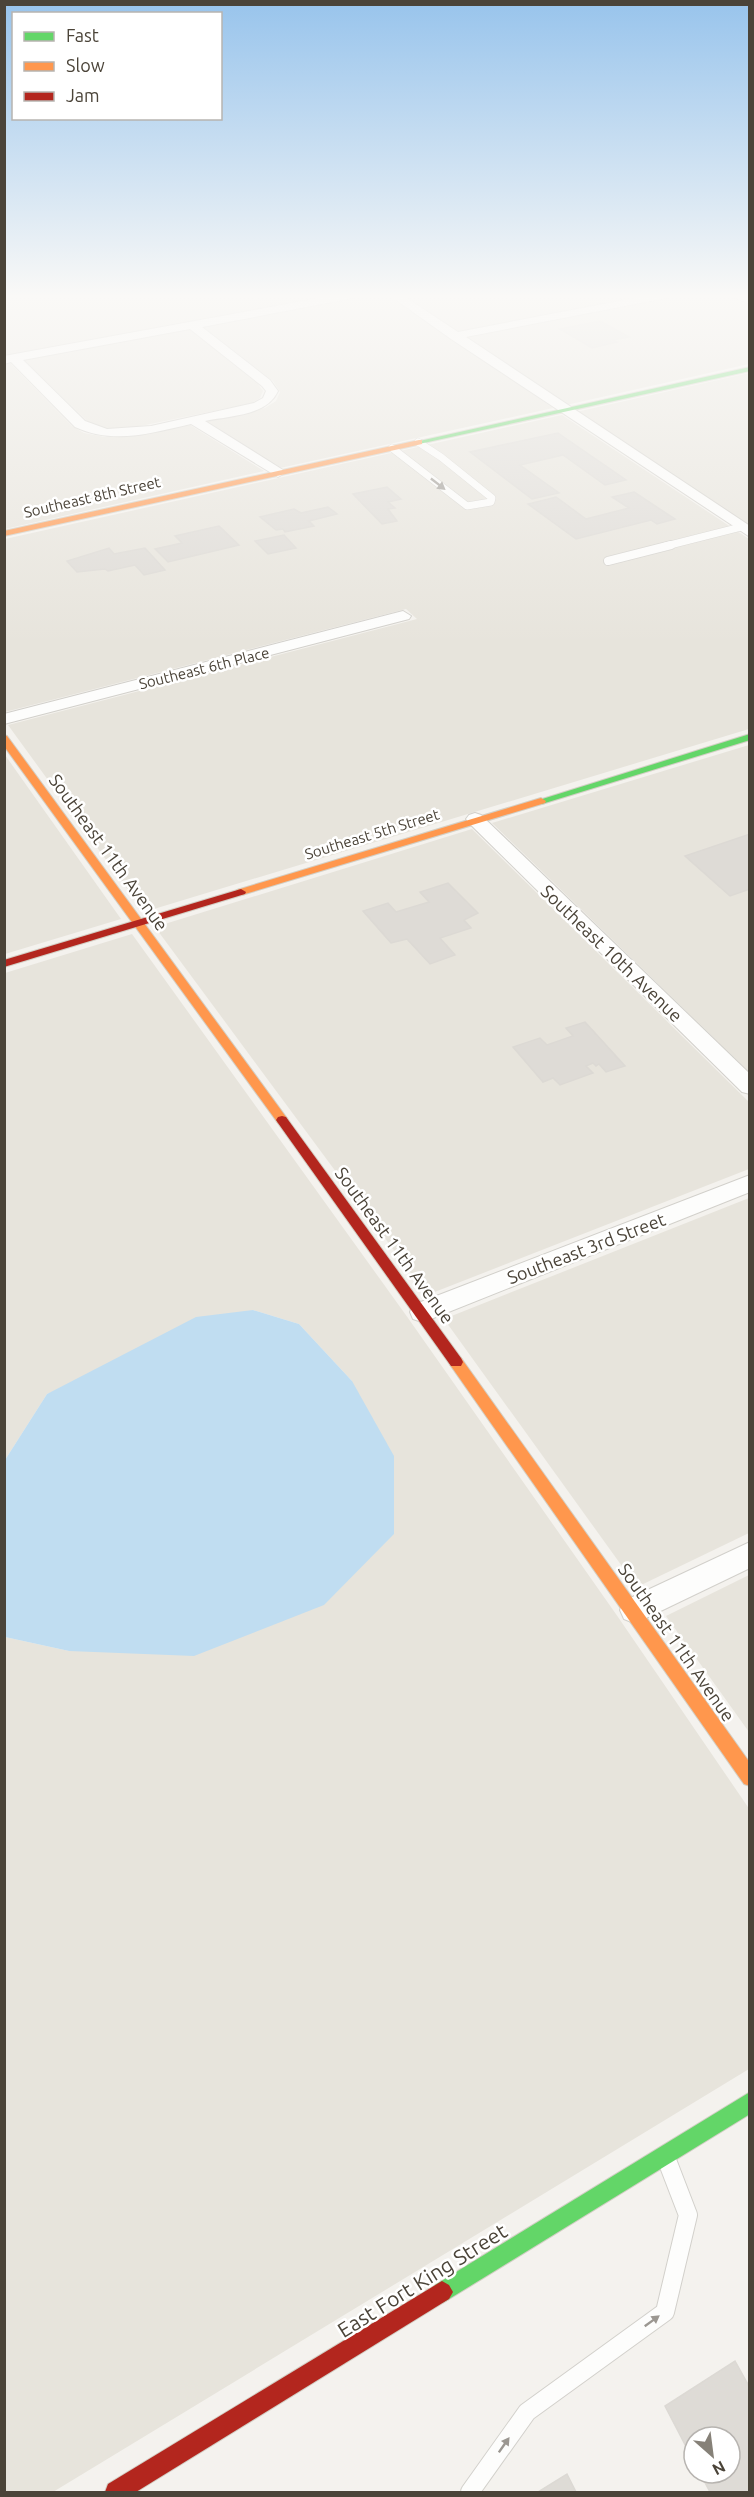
<svg xmlns="http://www.w3.org/2000/svg" width="754" height="2497" viewBox="0 0 754 2497" font-family="Ubuntu,sans-serif">
<rect width="100%" height="100%" fill="#f4f2ee"/>
<g fill="#e7e4dc">
<polygon points="5,295 335,295 5,356"/>
<polygon points="371,295 387,295 553,408 280,468 206,421 265,408 276,401 280,392 273,381 202,326"/>
<polygon points="403,295 648,295 458,332"/>
<polygon points="683,295 729,295 749,306 749,364 566,405 466,338"/>
<polygon points="189,329 258,384 263,391 260,398 252,403 126,429 96,428 88,422 24,360"/>
<polygon points="9,362 72,426 84,433 105,437 129,437 190,425 264,471 5,529 5,363"/>
<polygon points="749,373 749,526 576,412"/>
<polygon points="562,415 749,539 749,729 144,912 8,725 417,619 406,609 5,712 5,539"/>
<polygon points="749,745 749,1072 492,823"/>
<polygon points="5,755 121,919 5,954"/>
<polygon points="472,829 749,1102 749,1169 427,1295 155,927"/>
<polygon points="132,934 408,1318 618,1617 750,1810 749,2069 53,2492 5,2492 5,1637 69,1651 352,1381 299,1324 253,1310 47,1394 5,1460 5,973"/>
<polygon points="749,1198 749,1533 637,1587 444,1319"/>
<polygon points="749,1575 749,1732 666,1616"/>
</g>
<polygon fill="#c0ddf1" points="253,1310 299,1324 352,1381 394,1456 394,1534 324,1605 194,1656 69,1651 5,1637 5,1460 47,1394 196,1317"/>
<g fill="#dedbd6" stroke="#dcd9d4" stroke-width="1.5">
<polygon points="600,321 629,337 613,340 617,342 592,348 560,329"/>
<polygon points="558,433 626,480 605,485 563,455 520,465 559,493 532,499 470,452"/>
<polygon points="387,487 401,499 388,502 395,508 388,509 397,521 382,524 353,494"/>
<polygon points="634,492 675,519 657,524 651,520 576,539 528,504 556,497 586,519 629,508 612,497"/>
<polygon points="328,507 337,514 309,521 314,526 285,532 283,529 276,530 260,517 294,509 301,513"/>
<polygon points="219,526 239,545 168,562 155,549 182,543 175,536"/>
<polygon points="284,535 296,548 268,554 255,541"/>
<polygon points="109,548 114,554 145,548 165,570 144,575 135,565 108,571 105,569 77,572 67,561"/>
<polygon points="750,834 750,889 730,896 685,856"/>
<polygon points="448,883 478,913 464,920 471,928 440,938 455,955 430,964 407,939 391,943 363,911 388,903 396,912 429,902 420,892"/>
<polygon points="585,1022 625,1066 606,1072 599,1064 596,1066 593,1063 586,1066 593,1073 560,1085 553,1078 543,1082 513,1047 540,1038 547,1045 573,1036 566,1028"/>
<polygon points="735,2361 750,2388 750,2492 710,2492 700,2473 730,2473 730,2437 694,2437 694,2462 665,2406"/>
<polygon points="567,2474 576,2492 538,2492"/>
</g>
<g fill="none" stroke-linecap="round" stroke-linejoin="round">
<g stroke="#d2d0cb" stroke-width="8">
<g id="lane-far2">
<polyline points="392,448 467,506 491,502 492,498 441,457 418,442"/>
<polyline points="666,546 741,527"/>
</g>
</g>
<g stroke="#d2d0cb" stroke-width="10">
<polyline id="lane-far1" points="608,561 671,545"/>
</g>
<g stroke="#d2d0cb" stroke-width="20">
<polyline id="lane" points="470,2492 527,2412 665,2312 688,2215 668,2163"/>
</g>
<g stroke="#d2d0cb" stroke-width="2">
<g id="street">
<path d="M336 295H359L353 298 202 327 270 380 278 391C267 416 229 416 205 421L283 470 285 473 278 477 191 424C151 433 114 445 75 427L11 362 4 364V356ZM190 329 262 386 266 391 263 398 254 403 151 426 107 429 85 421 23 360Z"/>
<polygon points="389,295 402,295 458,332 650,295 672,295 666,298 466,337 750,526 750,537 451,339"/>
<polygon points="731,295 750,296 750,304 733,297"/>
<polygon points="403,611 411,616 409,619 4,724 4,714"/>
<polygon points="475,813 481,815 750,1074 750,1094 742,1092 469,823 466,819 469,815"/>
<polygon points="750,1175 750,1192 431,1319 422,1322 413,1319 410,1312 413,1305"/>
<polygon points="750,1542 750,1568 644,1619 634,1623 624,1619 620,1610 624,1601"/>
</g>
</g>
<g stroke="#d3cfc5" stroke-width="2">
<g id="fast">
<polygon points="750,367 750,371 419,444 415,442"/>
<polygon points="750,734 750,740 545,803 541,804 536,801"/>
<polygon points="750,2092 750,2114 449,2299 442,2303 435,2299 431,2292 435,2285"/>
</g>
</g>
<g stroke="#d3cfc5" stroke-width="2">
<g id="slow">
<polygon points="419,440 422,440 422,444 4,536 4,531"/>
<polygon points="4,735 7,736 286,1117 288,1120 286,1123 278,1123 4,746"/>
<polygon points="541,798 546,801 545,803 245,894 241,895 236,892 237,890"/>
<polygon points="456,1356 461,1358 750,1763 750,1786 744,1784 451,1366 449,1362 451,1358"/>
</g>
</g>
<g stroke="#d3cfc5" stroke-width="2">
<g id="jam">
<polygon points="241,889 246,892 245,894 4,967 4,960"/>
<polygon points="282,1116 286,1117 461,1358 463,1362 461,1366 451,1366 278,1123 276,1120 278,1117"/>
<polygon points="442,2281 449,2285 453,2292 449,2299 136,2492 105,2492 108,2484"/>
</g>
</g>
<use href="#lane-far2" stroke="#fdfdfc" stroke-width="7"/>
<use href="#lane-far1" stroke="#fdfdfc" stroke-width="8"/>
<use href="#lane" stroke="#fdfdfc" stroke-width="18"/>
<use href="#street" fill="#fdfdfc" fill-rule="evenodd"/>
<use href="#fast" fill="#63d668" fill-rule="evenodd"/>
<use href="#slow" fill="#ff974d" fill-rule="evenodd"/>
<use href="#jam" fill="#b3261e" fill-rule="evenodd"/>
</g>
<defs><path id="oneway-solid" d="M-6-.8H1V-3.2L6.5 0L1 3.2V.8H-6Z" transform="scale(1.5)"/></defs>
<g fill="#9b9791">
<use href="#oneway-solid" transform="translate(438 484) rotate(38)"/>
<use href="#oneway-solid" transform="translate(652 2321) rotate(-36)"/>
<use href="#oneway-solid" transform="translate(504 2445) rotate(-55)"/>
</g>
<linearGradient id="sky" x2="0" y2="1"><stop stop-color="#98c4ec"/><stop offset="0.46" stop-color="#faf9f7"/><stop offset="1" stop-color="#faf9f7" stop-opacity="0"/></linearGradient>
<rect width="754" height="644" fill="url(#sky)"/>
<g text-anchor="middle" dominant-baseline="central" stroke-width="5" stroke-linejoin="round" paint-order="stroke">
<g font-size="15" fill="#4b4439" stroke="#fff">
<text transform="translate(92 497) rotate(-13)">Southeast 8th Street</text>
<text transform="translate(204 668) rotate(-14)">Southeast 6th Place</text>
<text transform="translate(372 834) rotate(-17)">Southeast 5th Street</text>
</g>
<g font-size="18" fill="#4b4439" stroke="#fff">
<text transform="translate(109 852) rotate(54)">Southeast 11th Avenue</text>
<text transform="translate(612 953) rotate(44)">Southeast 10th Avenue</text>
<text transform="translate(395 1245) rotate(54)">Southeast 11th Avenue</text>
<text transform="translate(586 1248) rotate(-21)">Southeast 3rd Street</text>
<text transform="translate(677 1642) rotate(55)">Southeast 11th Avenue</text>
</g>
<g font-size="21" fill="#4b4439" stroke="#fff">
<text transform="translate(422 2280) rotate(-32)">East Fort King Street</text>
</g>
</g>
<rect width="754" height="2497" fill="none" stroke="#4b4439" stroke-width="12"/>
<rect x="12" y="12" width="210" height="108" fill="#ffffff" stroke="#b7b4b0" stroke-width="1.5"/>
<rect x="24" y="32" width="30" height="9" fill="#63d668" stroke="#b7b4b0" stroke-width="1.5"/>
<text x="66" y="42" font-size="18" fill="#4b4439">Fast</text>
<rect x="24" y="62" width="30" height="9" fill="#ff974d" stroke="#b7b4b0" stroke-width="1.5"/>
<text x="66" y="72" font-size="18" fill="#4b4439">Slow</text>
<rect x="24" y="92" width="30" height="9" fill="#b3261e" stroke="#b7b4b0" stroke-width="1.5"/>
<text x="66" y="102" font-size="18" fill="#4b4439">Jam</text>
<g transform="translate(712 2455) rotate(152)"><circle r="28" fill="#ffffff" stroke="#b7b4b0" stroke-width="1.5"/>
<path d="M0-4.5L10 22L0 15L-10 22Z" fill="#868178"/>
<text y="-9" font-size="16" font-weight="bold" text-anchor="middle" fill="#4b4439">N</text>
</g>
</svg>
